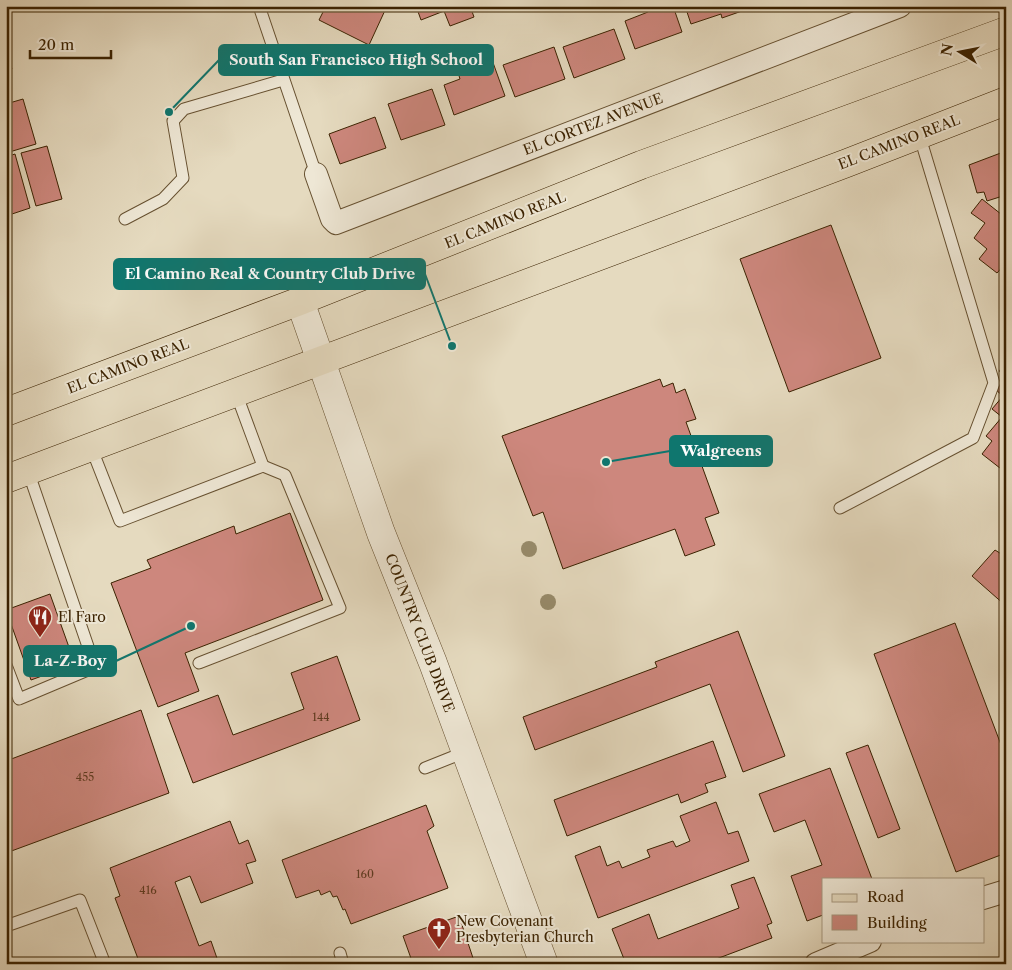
<svg xmlns="http://www.w3.org/2000/svg" width="1012" height="970" viewBox="0 0 1012 970" font-family="'Libre Caslon Text',serif">
<rect width="100%" height="100%" fill="#e5dabf"/>
<filter id="stains"><feTurbulence type="fractalNoise" baseFrequency=".004" numOctaves="4"/><feColorMatrix values="0 0 0 0 .2 0 0 0 0 .09 0 0 0 0 .02 0 0 0 .5 -.17"/></filter>
<radialGradient id="worn" r=".72"><stop offset=".6" stop-color="#630" stop-opacity="0"/><stop offset="1" stop-color="#630" stop-opacity=".3"/></radialGradient>
<g fill="#cd877d" stroke="#3b2201">
<polygon points="326,6 387,6 369,45 319,20"/>
<polygon points="416,6 470,6 474,17 450,26 444,11 421,20"/>
<polygon points="646,6 673,6 682,32 635,49 625,21 648,12"/>
<polygon points="685,6 740,6 742,11 722,18 721,14 691,24"/>
<polygon points="614,29 625,59 574,78 563,47"/>
<polygon points="554,47 565,79 515,97 503,65"/>
<polygon points="6,49 12,69 6,70"/>
<polygon points="491,57 505,96 454,115 444,85 460,79 456,66 475,58 477,63"/>
<polygon points="432,89 445,125 401,140 388,104"/>
<polygon points="23,99 36,144 6,153 6,104"/>
<polygon points="375,117 386,148 340,164 329,134"/>
<polygon points="47,146 62,199 36,206 21,153"/>
<polygon points="1006,151 1006,195 987,201 984,192 977,193 969,165"/>
<polygon points="15,154 30,208 6,216 6,157"/>
<polygon points="982,199 1006,218 1006,263 997,273 979,259 987,249 974,238 985,223 971,213"/>
<polygon points="831,225 881,358 789,392 740,259"/>
<polygon points="1006,363 1006,377 999,371"/>
<polygon points="1006,378 1006,471 1005,472 982,454 992,441 986,436 1002,417 992,409 1003,396 996,390"/>
<polygon points="660,379 663,387 673,383 676,393 685,389 696,419 686,422 719,513 705,518 715,545 685,556 675,529 563,569 543,512 533,516 502,436"/>
<polygon points="290,513 323,600 185,653 199,691 158,707 111,583 151,568 147,560 234,526 236,534"/>
<polygon points="995,550 1006,557 1006,606 972,576"/>
<polygon points="50,594 75,664 31,680 6,610"/>
<polygon points="955,623 1006,758 1006,853 956,872 874,654"/>
<polygon points="738,631 785,756 743,772 710,684 535,750 523,717 657,667 655,662"/>
<polygon points="337,656 360,720 193,783 167,714 218,695 233,735 304,709 291,673"/>
<polygon points="141,710 169,793 6,853 6,761"/>
<polygon points="713,741 726,777 705,784 708,792 681,803 678,794 567,836 554,800"/>
<polygon points="868,745 900,829 878,838 846,753"/>
<polygon points="830,768 872,879 823,879 823,915 807,921 791,876 822,865 805,820 774,832 759,794"/>
<polygon points="716,802 728,834 738,831 749,861 598,918 575,856 600,846 607,866 619,861 622,868 650,857 647,850 673,841 676,847 690,841 680,816"/>
<polygon points="426,805 434,826 427,831 448,888 351,924 345,909 343,910 337,896 333,897 330,891 321,895 319,890 296,898 282,860"/>
<polygon points="230,821 239,844 248,840 256,861 246,864 253,883 201,903 190,876 175,882 199,946 211,941 219,964 140,964 115,898 120,896 110,868"/>
<polygon points="754,877 772,923 767,925 772,938 703,964 613,964 624,959 612,929 649,914 658,939 739,908 731,885"/>
<polygon points="459,916 475,964 413,964 403,936"/>
</g>
<g fill="none" stroke-linecap="round" stroke-linejoin="round">
<g stroke="#665030" stroke-width="13">
<g id="service">
<polyline points="259,6 316,174"/>
<polyline points="125,219 163,199 183,178 173,121 184,109 283,80"/>
<polyline points="91,447 120,521 263,466 236,393"/>
<polyline points="840,508 973,438 994,383 919,134"/>
<polyline points="199,663 340,608 285,475 263,466"/>
<polyline points="6,665 19,699 95,667 28,471"/>
<polyline points="425,768 465,752"/>
<polyline points="6,926 80,900 105,964"/>
<polyline points="340,953 343,964"/>
</g>
</g>
<g stroke="#665030" stroke-width="24">
<g id="minor">
<polyline points="316,174 332,219 336,223 900,6"/>
<polyline points="983,898 1006,891"/>
<polyline points="816,964 870,941"/>
</g>
</g>
<g stroke="#665030" stroke-width="29">
<polyline id="tertiary" points="300,301 381,533 433,663 544,964"/>
</g>
<g stroke="#3b2201" stroke-width="29">
<g id="primary">
<polyline points="6,412 300,301 641,165 1006,31"/>
<polyline points="6,479 847,163 1006,101"/>
</g>
</g>
<use href="#service" stroke="#eee7d5" stroke-width="11"/>
<use href="#minor" stroke="#eee7d5" stroke-width="22"/>
<use href="#tertiary" stroke="#eee7d5" stroke-width="28"/>
<use href="#primary" stroke="#e5dabf" stroke-width="28"/>
</g>
<g fill="#978b6b">
<circle cx="529" cy="549" r="8"/>
<circle cx="548" cy="602" r="8"/>
</g>
<defs>
<g id="restaurant-pin" transform="scale(1.25)"><path d="M0 17L-7.5 6A9.5 9.5 0 1 1 7.5 6Z" fill="#8f2418" stroke="#eee7d5"/><path d="M-5-6h1v4h1v-4h1v4h1v-4h1v5L-1.5 .5V6h-2V.5L-5-1ZM5-6V6H3V1.5H1.5Q1.5-4 5-6Z" fill="#fff"/></g>
<g id="church-pin" transform="scale(1.25)"><path d="M0 17L-7.5 6A9.5 9.5 0 1 1 7.5 6Z" fill="#8f2418" stroke="#eee7d5"/><path d="M-1.2-6h2.4v3.5h3.3v2.4h-3.3V6h-2.4V-.1h-3.3v-2.4h3.3Z" fill="#fff"/></g>
</defs>
<g fill-rule="evenodd">
<use href="#restaurant-pin" x="40" y="617"/>
<use href="#church-pin" x="439" y="929"/>
</g>
<g text-anchor="middle" dominant-baseline="central" stroke-width="4" stroke-linejoin="round" paint-order="stroke">
<g font-size="11" fill="#603b20">
<text x="321" y="717">144</text>
<text x="85" y="777">455</text>
<text x="365" y="874">160</text>
<text x="148" y="890">416</text>
</g>
<g font-size="14" fill="#3b2201" stroke="#eee7d5">
<text transform="translate(593 124) rotate(-21)">EL CORTEZ AVENUE</text>
<text transform="translate(899 142) rotate(-21)">EL CAMINO REAL</text>
<text transform="translate(505 220) rotate(-22)">EL CAMINO REAL</text>
<text transform="translate(128 366) rotate(-21)">EL CAMINO REAL</text>
<text transform="translate(420 633) rotate(69)">COUNTRY CLUB DRIVE</text>
</g>
<g font-size="14" fill="#3b2201" stroke="#eee7d5" text-anchor="start">
<text x="58" y="617">El Faro</text>
<text x="456" y="921">New Covenant<tspan x="456" dy="16">Presbyterian Church</tspan></text>
</g>
</g>
<path fill="none" stroke="#0f766e" stroke-width="2" d="M169 112L219 60M452 346L425 274M606 462L670 451M191 626L116 661"/>
<g fill="#0f766e" stroke="#eee7d5" stroke-width="2">
<circle cx="169" cy="112" r="5"/>
<circle cx="452" cy="346" r="5"/>
<circle cx="606" cy="462" r="5"/>
<circle cx="191" cy="626" r="5"/>
</g>
<g fill="#0f766e" stroke="#0f766e" stroke-width="2">
<rect x="219" y="45" width="274" height="30" rx="5"/>
<rect x="114" y="259" width="311" height="30" rx="5"/>
<rect x="670" y="436" width="102" height="30" rx="5"/>
<rect x="24" y="646" width="92" height="30" rx="5"/>
</g>
<g font-size="15" text-anchor="middle" font-weight="bold" fill="#fff">
<text x="356" y="65">South San Francisco High School</text>
<text x="270" y="279">El Camino Real &amp; Country Club Drive</text>
<text x="721" y="456">Walgreens</text>
<text x="70" y="666">La-Z-Boy</text>
</g>
<rect width="1012" height="970" fill="none" stroke="#e5dabf" stroke-width="25"/>
<rect x="8" y="8" width="997" height="955" fill="none" stroke="#3b2201" stroke-width="2.5"/>
<rect x="12" y="12" width="987" height="945" fill="none" stroke="#3b2201"/>
<rect x="822" y="878" width="162" height="65" fill="#eee7d5" stroke="#a69880"/>
<rect x="832" y="894" width="25" height="8" fill="#e5dabf" stroke="#a69880"/>
<text x="867" y="902" font-size="15" fill="#3b2201">Road</text>
<rect x="832" y="915" width="25" height="15" fill="#cd877d" stroke="#a69880"/>
<text x="867" y="928" font-size="15" fill="#3b2201">Building</text>
<g transform="translate(960 52) rotate(280)" stroke="#eee7d5" stroke-width="4" paint-order="stroke">
<path d="M0-4L9 19L0 12L-9 19Z" fill="#3b2201"/>
<text y="-8" font-size="14" font-weight="bold" text-anchor="middle" fill="#3b2201">N</text>
</g>
<path d="M30 50v8h81v-8" fill="none" stroke="#3b2201" stroke-width="2.5"/>
<text x="38" y="50" font-size="15" fill="#3b2201" stroke="#eee7d5" stroke-width="4" paint-order="stroke">20 m</text>
<rect width="100%" height="100%" filter="url(#stains)"/>
<rect width="100%" height="100%" fill="url(#worn)"/>
</svg>
